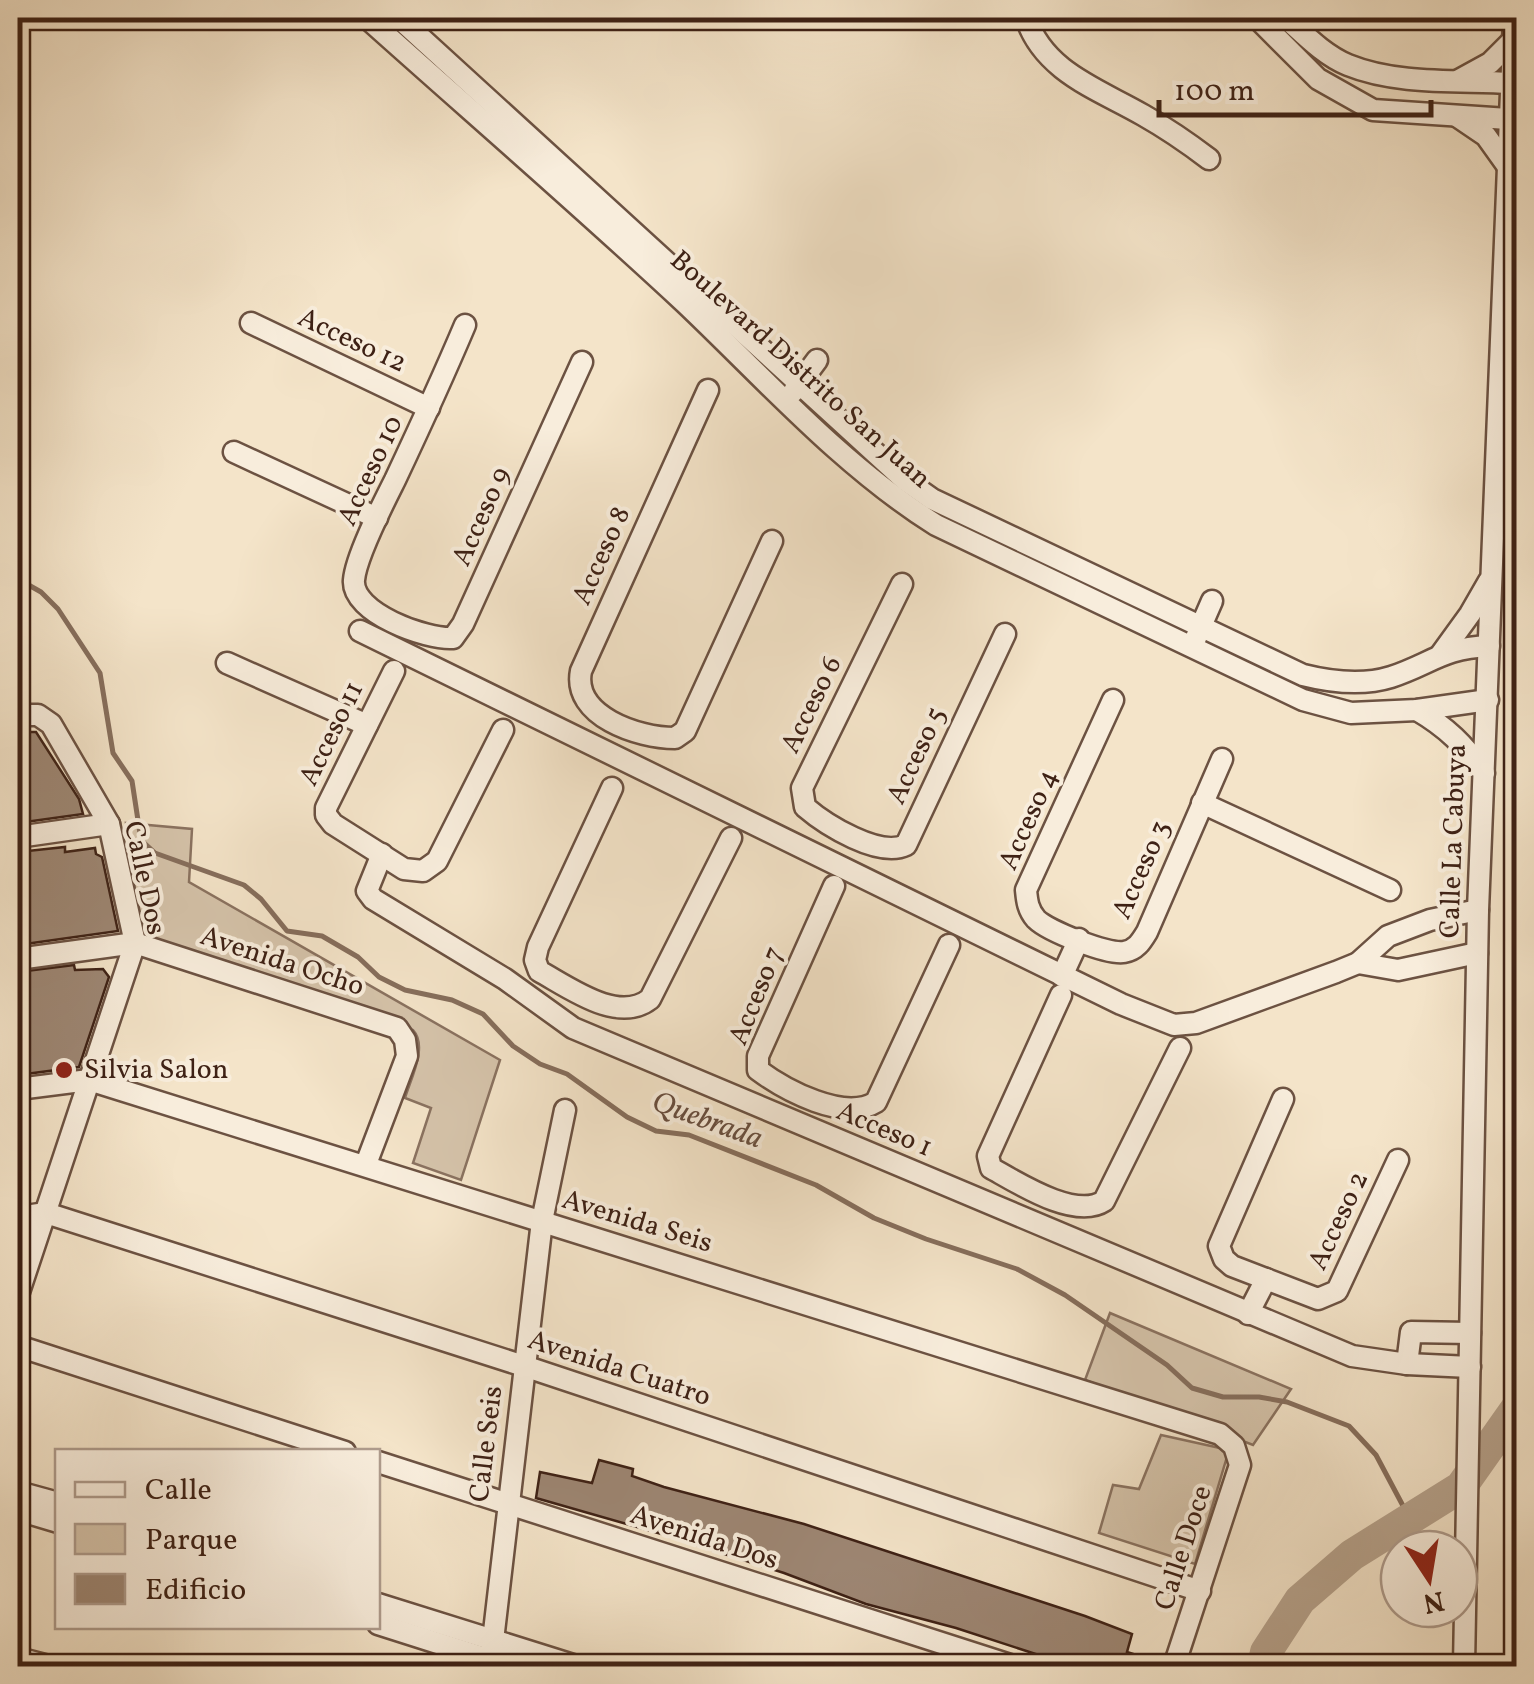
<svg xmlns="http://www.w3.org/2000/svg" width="1534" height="1684" viewBox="0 0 1534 1684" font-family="Vollkorn,serif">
<rect width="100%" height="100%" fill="#f4e4c9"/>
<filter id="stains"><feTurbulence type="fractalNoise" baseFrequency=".002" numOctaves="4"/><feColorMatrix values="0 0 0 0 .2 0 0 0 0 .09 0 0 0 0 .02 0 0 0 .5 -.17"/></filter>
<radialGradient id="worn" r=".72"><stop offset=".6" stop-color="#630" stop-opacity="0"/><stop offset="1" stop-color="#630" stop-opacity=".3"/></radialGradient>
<g fill="#d5c3aa" stroke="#8a7260" stroke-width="2.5">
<path d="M126 823 192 829 189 882 500 1060 461 1180 413 1163 431 1108 405 1098C411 1078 428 1046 413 1030L141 935Z"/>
<polygon points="1110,1313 1291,1389 1253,1445 1085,1380"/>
<polygon points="1161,1435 1229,1450 1195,1564 1099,1533 1113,1485 1139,1489"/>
</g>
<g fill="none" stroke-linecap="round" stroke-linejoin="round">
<polyline stroke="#866e5c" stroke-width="5" points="18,579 41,592 58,609 100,673 113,753 132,781 141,840 155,853 244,885 261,899 287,931 322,936 358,957 379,977 405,990 452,1000 483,1014 513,1046 540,1064 567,1074 627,1117 656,1131 689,1135 816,1185 874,1218 926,1239 1017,1269 1065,1295 1167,1365 1192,1388 1223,1397 1259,1397 1287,1402 1349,1426 1376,1455 1410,1519"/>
<polyline stroke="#b6a28c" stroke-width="32" points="1263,1666 1266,1652 1300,1600 1352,1555 1461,1487 1516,1409"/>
</g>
<g fill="#9d8673" stroke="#3e2115" stroke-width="2.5">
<polygon points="18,732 36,732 79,799 83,814 18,823"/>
<polygon points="65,847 65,852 95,848 96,854 102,857 118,931 18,945 18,852"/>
<polygon points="74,965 75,970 103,969 109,977 79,1067 18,1075 18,972"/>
<polygon points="599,1460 633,1469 632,1476 664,1487 804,1524 1085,1616 1132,1634 1127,1652 1161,1663 1161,1666 1081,1666 1051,1659 956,1628 866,1604 784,1573 665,1535 536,1498 540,1472 592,1483"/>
</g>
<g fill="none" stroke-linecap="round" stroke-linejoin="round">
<g stroke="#6c5242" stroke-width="25">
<g id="minor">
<path d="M367 18C473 113 581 206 685 303 765 379 842 466 936 525L1303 700 1351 713 1417 710 1488 700"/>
<path d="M399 18 905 480 932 499 1303 675C1331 682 1362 686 1391 677 1431 664 1442 648 1489 646"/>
<path d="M1026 18C1044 72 1098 89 1143 115 1166 128 1188 143 1209 159"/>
<polyline points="1257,18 1318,79 1373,110 1508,119"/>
<path d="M1286 18C1305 35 1324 55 1348 65 1397 85 1458 80 1510 83"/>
<polyline points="1459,80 1490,63 1513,40"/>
<polyline points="1458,117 1486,136 1506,164"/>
<polyline points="251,323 429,408"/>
<path d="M465 325C443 377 419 429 395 480 383 504 356 556 354 580 351 613 427 640 453 638L463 624 582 362"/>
<path d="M708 390 581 671C572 716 638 738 675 738L685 731 772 541"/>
<polyline points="794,391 817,360"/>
<polyline points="234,452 377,518"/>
<path d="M902 584 802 788 805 807C826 825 879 858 906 845L1005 634"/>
<polyline points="360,631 1121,1004 1174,1025 1196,1023 1336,972 1358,963 1388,936 1430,920 1478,910"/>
<polyline points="1195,640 1212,601"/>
<polyline points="1441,654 1470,614 1489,581"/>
<polyline points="227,663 367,725"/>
<polyline points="394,671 326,808 326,815 333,824 404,869 423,871 437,861 503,730"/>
<path d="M1113 700 1026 890C1027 901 1028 910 1036 919 1048 931 1108 955 1124 952 1136 950 1141 942 1147 932L1222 759"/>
<path d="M1417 710C1446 727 1465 745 1484 773"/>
<polyline points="18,715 38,715 51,724 109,824 135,943 18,1295"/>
<path d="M612 788 538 947 535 960 539 971C570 988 618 1024 650 999L731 838"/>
<polyline points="1202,803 1390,890"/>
<polyline points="18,837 109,824"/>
<polyline points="382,854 367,891 373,899 505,979 573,1028 1352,1356 1407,1364 1470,1367"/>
<path d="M834 886 758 1056V1070C785 1090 844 1122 876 1102L949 945"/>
<polyline points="18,959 135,943 397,1028 405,1040 407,1056 366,1164"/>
<polyline points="1358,963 1398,970 1477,953"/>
<polyline points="1062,976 1079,939"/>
<path d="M1061 995 988 1156 991 1168C1018 1183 1075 1220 1104 1201L1180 1048"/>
<polyline points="18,1089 89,1080 1220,1434 1234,1446 1240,1465 1174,1666"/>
<polyline points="1283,1099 1219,1246 1224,1259 1232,1266 1318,1299 1337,1291 1398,1160"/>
<polyline points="18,1217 46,1213 524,1366 1200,1591"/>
<polyline points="1248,1314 1266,1279"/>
<polyline points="18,1346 345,1452"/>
<polyline points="1407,1364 1411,1332 1470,1333"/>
<polyline points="378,1462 1013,1666"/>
<polyline points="18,1492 58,1503"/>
<polyline points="18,1510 58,1522"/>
<polyline points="378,1604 576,1666"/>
<polyline points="378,1624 510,1666"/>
<polyline points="18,1658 49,1666"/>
<polyline points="490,1666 542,1221 565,1110"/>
<polyline points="1464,1666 1478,910 1514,18"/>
</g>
</g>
<use href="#minor" stroke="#f8eddc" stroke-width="20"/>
</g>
<circle fill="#8f2418" stroke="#f8eddc" stroke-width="4" cx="64" cy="1070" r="10"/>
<g text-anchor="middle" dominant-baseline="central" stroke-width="8" stroke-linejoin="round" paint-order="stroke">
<g font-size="28" fill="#3e2115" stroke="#f8eddc">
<text transform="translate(352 341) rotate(25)">Acceso 12</text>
<text transform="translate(800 370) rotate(42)">Boulevard Distrito San Juan</text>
<text transform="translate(371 471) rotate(-65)">Acceso 10</text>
<text transform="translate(482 517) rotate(-66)">Acceso 9</text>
<text transform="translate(602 556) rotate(-66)">Acceso 8</text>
<text transform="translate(812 705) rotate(-64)">Acceso 6</text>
<text transform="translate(332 734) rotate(-64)">Acceso 11</text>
<text transform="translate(917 756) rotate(-65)">Acceso 5</text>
<text transform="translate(1029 820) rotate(-66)">Acceso 4</text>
<text transform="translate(1454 841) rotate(-88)">Calle La Cabuya</text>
<text transform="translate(1142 870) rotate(-66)">Acceso 3</text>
<text transform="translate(144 878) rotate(78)">Calle Dos</text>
<text transform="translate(282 962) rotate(18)">Avenida Ocho</text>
<text transform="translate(757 996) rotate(-68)">Acceso 7</text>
<text transform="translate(884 1130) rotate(23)">Acceso 1</text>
<text transform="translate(1339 1221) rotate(-65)">Acceso 2</text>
<text transform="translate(637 1222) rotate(17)">Avenida Seis</text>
<text transform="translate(619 1369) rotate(18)">Avenida Cuatro</text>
<text transform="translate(487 1444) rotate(-83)">Calle Seis</text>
<text transform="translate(704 1538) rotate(18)">Avenida Dos</text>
<text transform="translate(1184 1548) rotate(-72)">Calle Doce</text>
</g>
<g font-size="28" fill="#3e2115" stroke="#f8eddc" text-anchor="start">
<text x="84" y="1070">Silvia Salon</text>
</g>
<g font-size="30" font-style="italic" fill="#684e3f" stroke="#f8eddc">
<text transform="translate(707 1121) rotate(20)">Quebrada</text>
</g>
</g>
<rect width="1534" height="1684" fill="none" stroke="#f4e4c9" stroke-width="60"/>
<rect x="20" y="20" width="1494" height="1644" fill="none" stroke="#3e2115" stroke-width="5"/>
<rect x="30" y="30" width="1474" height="1624" fill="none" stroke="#3e2115" stroke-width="2.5"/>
<rect x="55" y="1449" width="325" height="180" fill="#f8eddc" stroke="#ae9b8c" stroke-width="2.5"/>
<rect x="75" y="1482" width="50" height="15" fill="#f8eddc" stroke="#ae9b8c" stroke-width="2.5"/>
<text x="145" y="1499" font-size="30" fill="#3e2115">Calle</text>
<rect x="75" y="1524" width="50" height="30" fill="#d5c3aa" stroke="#ae9b8c" stroke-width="2.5"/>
<text x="145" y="1549" font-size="30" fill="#3e2115">Parque</text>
<rect x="75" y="1574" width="50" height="30" fill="#9d8673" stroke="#ae9b8c" stroke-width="2.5"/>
<text x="145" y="1599" font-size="30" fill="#3e2115">Edificio</text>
<g transform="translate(1429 1579) rotate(168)"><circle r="48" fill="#f8eddc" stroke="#ae9b8c" stroke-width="2.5"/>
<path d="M0-8L18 38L0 25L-18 38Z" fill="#8f2418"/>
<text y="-15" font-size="28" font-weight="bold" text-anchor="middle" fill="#3e2115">N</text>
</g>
<path d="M1159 100v15h272v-15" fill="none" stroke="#3e2115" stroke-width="5"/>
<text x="1174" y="100" font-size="30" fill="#3e2115" stroke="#f8eddc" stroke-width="8" paint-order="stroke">100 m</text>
<rect width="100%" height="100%" filter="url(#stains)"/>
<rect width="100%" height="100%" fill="url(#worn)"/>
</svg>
